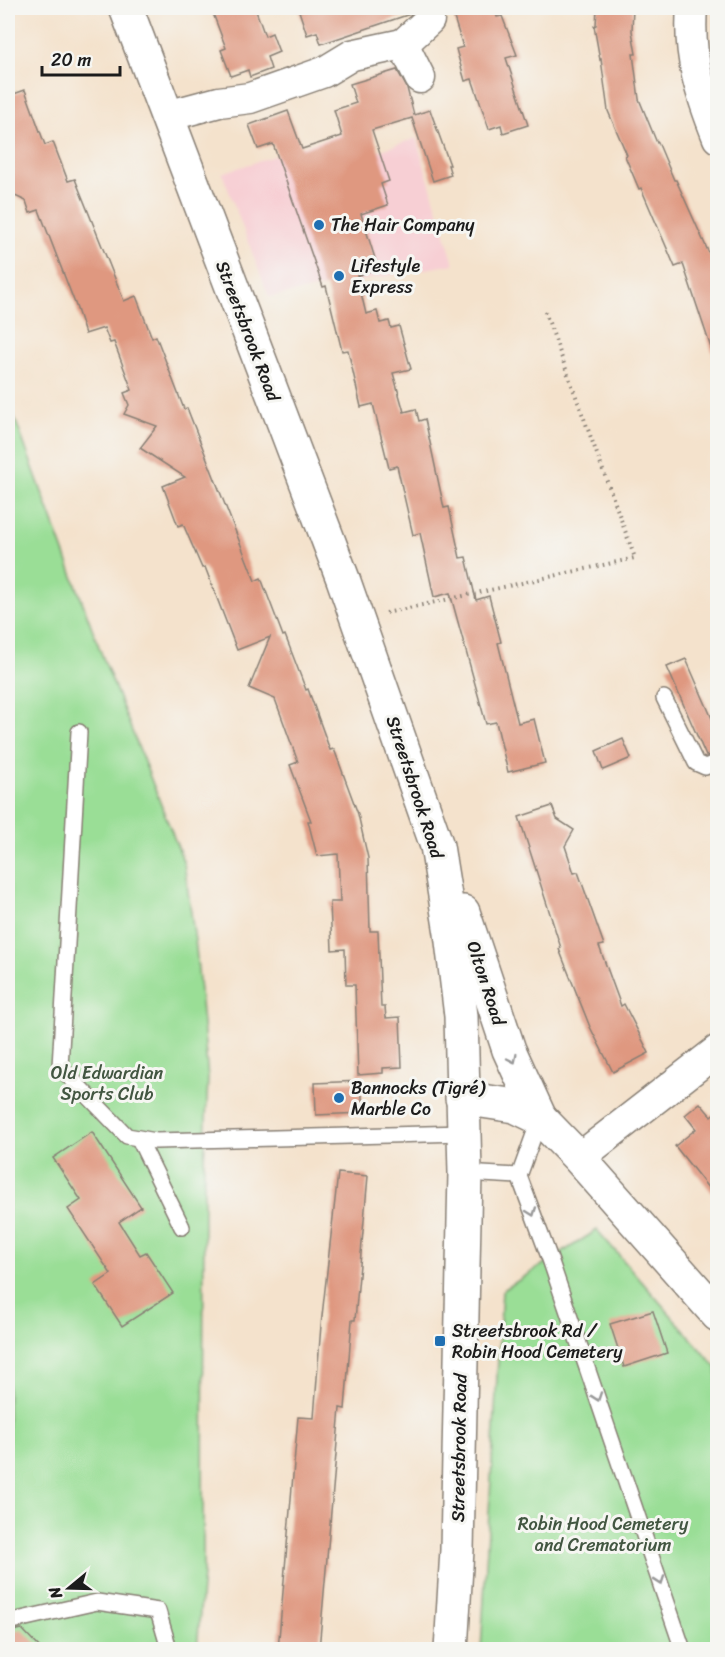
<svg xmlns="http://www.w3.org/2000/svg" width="725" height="1657" viewBox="0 0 725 1657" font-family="Sriracha,sans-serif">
<rect width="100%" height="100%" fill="#f6f6f2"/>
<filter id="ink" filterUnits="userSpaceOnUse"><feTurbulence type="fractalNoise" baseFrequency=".0167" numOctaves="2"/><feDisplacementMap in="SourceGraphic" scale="12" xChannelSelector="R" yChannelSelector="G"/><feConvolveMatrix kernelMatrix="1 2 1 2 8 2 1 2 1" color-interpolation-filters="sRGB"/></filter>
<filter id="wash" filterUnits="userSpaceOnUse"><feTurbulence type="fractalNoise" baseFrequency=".008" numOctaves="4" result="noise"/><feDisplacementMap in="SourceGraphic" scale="24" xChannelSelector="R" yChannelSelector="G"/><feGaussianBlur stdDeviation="1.35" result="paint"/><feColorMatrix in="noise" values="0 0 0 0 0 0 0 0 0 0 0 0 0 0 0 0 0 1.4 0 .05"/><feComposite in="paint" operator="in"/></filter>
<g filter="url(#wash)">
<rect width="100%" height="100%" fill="#f4e2cc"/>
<polygon fill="#f7cfd4" points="345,133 353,160 416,138 454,264 269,297 222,173"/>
<g fill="#9ade96" stroke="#5b7d59" stroke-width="1.5">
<polygon points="8,400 102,655 184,863 196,948 208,1078 204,1162 203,1574 197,1649 8,1649"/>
<polygon points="597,1230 717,1368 717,1649 481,1650 502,1291"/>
</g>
<g id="blocks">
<g fill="#df9880">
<polygon points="211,8 255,8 265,36 272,33 279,52 267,57 271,69 250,77 248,70 231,76 221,50 226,48"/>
<polygon points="311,8 417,8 410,14 321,44 317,32 307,35 299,11"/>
<polygon points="451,8 494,8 497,17 502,16 517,55 506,58 528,125 503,133 501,125 489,129 472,79 465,81 456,49 463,47"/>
<polygon points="597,8 633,8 632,31 636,54 633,54 639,99 657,143 658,142 674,180 676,180 717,271 717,357 714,357 683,264 675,267 641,188 639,189 625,156 627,155 608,111 601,59 600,60 594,26 596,25"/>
<polygon points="397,70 407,88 414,115 430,110 450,165 448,165 451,175 433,181 412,118 372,130 389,181 381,184 388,205 361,214 378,268 357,276 366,314 377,311 380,323 389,321 391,328 399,326 411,369 393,373 404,412 416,409 419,421 425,419 444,508 449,507 460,558 466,557 476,600 489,596 501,642 498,643 518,723 534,719 545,763 508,772 496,722 486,724 450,593 434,597 420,533 413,535 397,466 389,468 373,404 361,407 348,350 342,351 326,286 323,287 273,144 258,149 249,125 288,111 302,149 342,136 334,110 356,103 350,84"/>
<polygon points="25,90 45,145 53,142 68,181 75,179 124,301 136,296 152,338 156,336 184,409 187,408 255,581 261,578 283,636 285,635 306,690 308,689 330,750 334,749 358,814 368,858 370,931 378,931 381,1007 385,1007 386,1018 400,1017 402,1067 383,1068 383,1073 358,1075 355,985 346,985 345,949 332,950 330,902 340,902 338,854 317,856 308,821 311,821 290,765 298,762 275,699 249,688 270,637 237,650 205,567 202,568 183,524 178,526 163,486 185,477 140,448 157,426 124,414 129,405 124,393 132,390 114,342 110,343 104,328 85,334 76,306 39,210 30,213 26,201 15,196 8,176 8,96"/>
<polygon points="686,659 717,730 717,753 706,756 667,667"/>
<polygon points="623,739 631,758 603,770 596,751"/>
<polygon points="552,806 557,819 574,830 565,846 574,873 578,872 604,945 599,946 621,1006 624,1004 649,1053 613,1072 590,1027 559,949 561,948 519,817"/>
<polygon points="361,1081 363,1113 316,1115 315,1083"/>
<polygon points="700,1103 711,1116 717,1111 717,1199 675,1146 696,1129 685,1115"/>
<polygon points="92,1132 141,1207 119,1222 140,1255 146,1252 173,1293 122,1326 95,1285 111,1274 68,1209 81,1200 53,1158"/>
<polygon points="338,1173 368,1176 355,1320 352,1320 345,1409 340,1408 319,1650 278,1650 298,1417 314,1418 321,1325"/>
<polygon points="653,1311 667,1353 624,1367 610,1324"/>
<polygon points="22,1629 42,1650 8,1650 8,1636 13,1631"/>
</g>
</g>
</g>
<g filter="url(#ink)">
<use href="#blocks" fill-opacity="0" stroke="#887f74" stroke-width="1.5"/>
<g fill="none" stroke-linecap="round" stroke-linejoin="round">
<g stroke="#887f74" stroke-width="18">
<g id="lane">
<polyline points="664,698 696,763 705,767 718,762"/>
<polyline points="79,732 60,1067 127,1136 156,1141 463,1133"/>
<polyline points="540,1118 519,1176 551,1262 683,1650"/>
<polyline points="139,1139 182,1227"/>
<polyline points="465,1173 519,1176"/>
<polyline points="8,1622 97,1602 158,1611 167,1642 167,1650"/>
</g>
</g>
<g stroke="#887f74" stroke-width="33">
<g id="street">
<path d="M692 8C688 56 700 93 718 138"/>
<polyline points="403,44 429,20"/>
<polyline points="167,116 219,102 250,98 324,72 352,55 403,44 420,78"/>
<polyline points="579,1158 718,1050"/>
</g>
</g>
<g stroke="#887f74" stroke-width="36">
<g id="secondary">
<polyline points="126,8 343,579 437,846 451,933 461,1016 465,1173 457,1550 451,1650"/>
<polyline points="463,912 509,1050 540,1118"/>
<polyline points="462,1098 515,1106 540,1118 579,1158 718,1315"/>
</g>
</g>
<polyline stroke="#887f74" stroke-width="4" stroke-dasharray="1.5 4.5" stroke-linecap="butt" points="386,613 635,558 544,309"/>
<use href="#lane" stroke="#fff" stroke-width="15"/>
<use href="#street" stroke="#fff" stroke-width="30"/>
<use href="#secondary" stroke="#fff" stroke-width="33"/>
</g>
<defs><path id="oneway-chevron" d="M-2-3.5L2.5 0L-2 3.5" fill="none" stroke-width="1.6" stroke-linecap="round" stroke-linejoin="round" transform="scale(1.5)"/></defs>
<g stroke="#999">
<use href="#oneway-chevron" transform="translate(513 1059) rotate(65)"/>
<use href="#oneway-chevron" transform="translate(532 1212) rotate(70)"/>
<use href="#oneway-chevron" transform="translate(597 1397) rotate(71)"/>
<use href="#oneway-chevron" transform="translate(660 1581) rotate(71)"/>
</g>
</g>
<g fill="#1f6fb2" stroke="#f6f6f2" stroke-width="2">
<circle cx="319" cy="225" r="6"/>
<circle cx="339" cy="276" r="6"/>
<circle cx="339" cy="1098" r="6"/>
<rect x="434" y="1335" width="12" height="12" rx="3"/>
</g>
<g text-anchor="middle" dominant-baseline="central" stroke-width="6" stroke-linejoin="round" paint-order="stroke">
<g font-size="18" fill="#1c1c1c" stroke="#f6f6f2" text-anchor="start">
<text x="331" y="225">The Hair Company</text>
<text x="351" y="266">Lifestyle<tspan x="351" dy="21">Express</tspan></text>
<text x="351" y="1088">Bannocks (Tigré)<tspan x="351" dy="21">Marble Co</tspan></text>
<text x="452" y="1331">Streetsbrook Rd /<tspan x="452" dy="21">Robin Hood Cemetery</tspan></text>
</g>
<g font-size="18" fill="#1c1c1c" stroke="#f6f6f2">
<text transform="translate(248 331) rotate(69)">Streetsbrook Road</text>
<text transform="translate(415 787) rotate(72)">Streetsbrook Road</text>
<text transform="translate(486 983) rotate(72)">Olton Road</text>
<text transform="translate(459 1448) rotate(-89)">Streetsbrook Road</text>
</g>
<g font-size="18" fill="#425641" stroke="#f6f6f2">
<text x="107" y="1073">Old Edwardian<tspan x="107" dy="21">Sports Club</tspan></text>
<text x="603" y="1524">Robin Hood Cemetery<tspan x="603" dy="21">and Crematorium</tspan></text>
</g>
</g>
<rect width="725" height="1657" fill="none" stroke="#f6f6f2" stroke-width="30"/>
<g transform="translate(69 1588) rotate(251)" stroke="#f6f6f2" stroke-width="4.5" paint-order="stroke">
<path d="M0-4.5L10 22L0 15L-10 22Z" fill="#1c1c1c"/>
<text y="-9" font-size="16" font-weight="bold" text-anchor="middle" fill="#1c1c1c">N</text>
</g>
<path d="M42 66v9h78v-9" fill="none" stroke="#1c1c1c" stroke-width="3"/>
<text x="51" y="66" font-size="18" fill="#1c1c1c" stroke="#f6f6f2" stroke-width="4.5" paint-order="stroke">20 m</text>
</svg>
